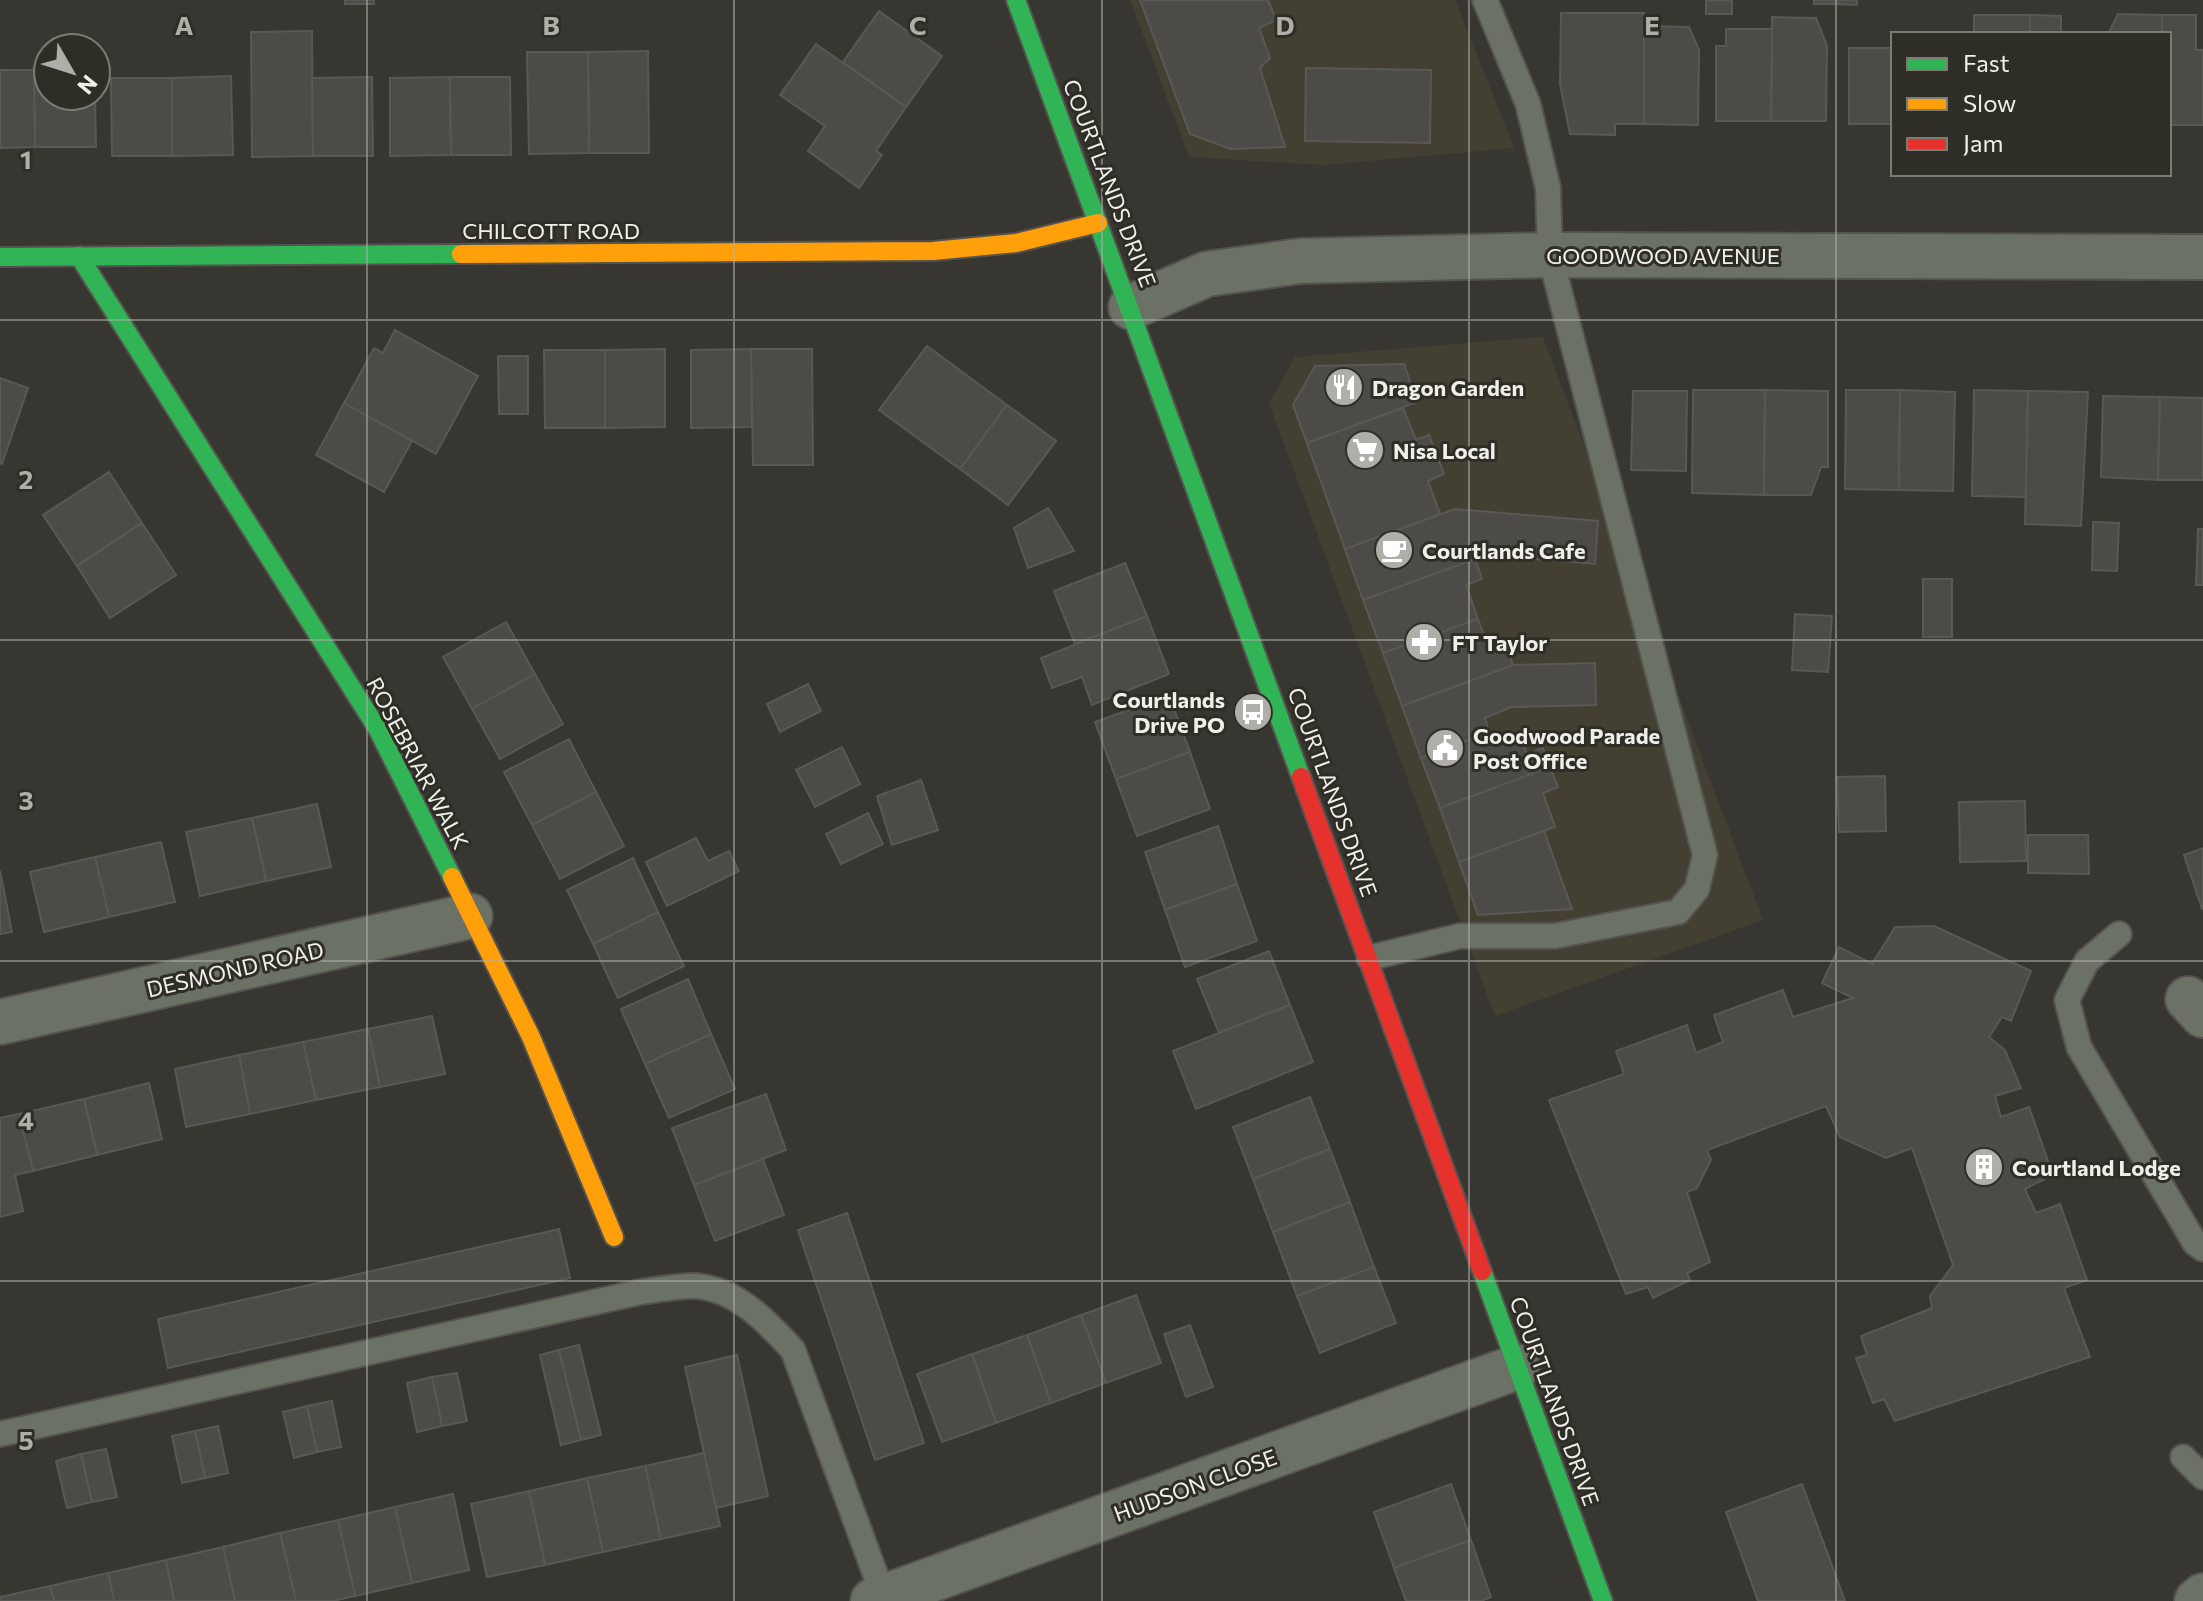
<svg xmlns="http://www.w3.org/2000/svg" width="2203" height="1601" viewBox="0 0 2203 1601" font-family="Commissioner,sans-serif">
<rect width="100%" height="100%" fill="#373631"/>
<g fill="#434033">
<polygon points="1130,0 1455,0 1514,148 1324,165 1189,157"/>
<polygon points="1543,337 1763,920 1495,1016 1269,403 1295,357"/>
</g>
<g fill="#4c4b47" stroke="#595854" stroke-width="2">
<rect x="345" y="0" width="29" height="4"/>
<polygon points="1140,0 1268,0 1276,20 1259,28 1270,58 1260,68 1285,147 1230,149 1190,134"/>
<rect x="1706" y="0" width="26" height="14"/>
<rect x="1814" y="0" width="21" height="4"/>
<polygon points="1835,0 1857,0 1857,5 1835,4"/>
<polygon points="879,11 942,56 906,107 843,62"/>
<polygon points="1561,13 1644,13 1644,124 1615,124 1615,135 1570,134 1560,84"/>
<polygon points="2118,14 2162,15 2162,34 2108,34"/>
<rect x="1974" y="15" width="56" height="19"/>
<polygon points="2030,15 2061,16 2061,34 2030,34"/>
<polygon points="2162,15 2196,15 2196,50 2203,50 2203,125 2169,125 2169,34 2162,34"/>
<polygon points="1772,17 1816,18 1827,46 1826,121 1771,121"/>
<polygon points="1644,26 1689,27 1699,50 1698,125 1644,124"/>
<polygon points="1726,29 1772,29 1771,121 1716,121 1716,46 1726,46"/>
<polygon points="312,31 313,156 252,157 251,32"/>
<rect x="1903" y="32" width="52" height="2"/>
<polygon points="816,44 906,107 876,151 882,155 859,188 808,151 825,126 780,95"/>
<rect x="1849" y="48" width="44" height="76"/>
<polygon points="648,51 649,153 589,153 588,52"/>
<polygon points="527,52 588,52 589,153 529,154"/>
<polygon points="1306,68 1431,70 1430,143 1305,141"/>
<polygon points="48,69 48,96 95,96 96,147 35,147 34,70"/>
<polygon points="0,70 34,70 35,147 0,148"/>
<polygon points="231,76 233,155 172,156 172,78"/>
<polygon points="372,77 373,156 313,156 312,78"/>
<polygon points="450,77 451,155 390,156 390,78"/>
<polygon points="450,77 510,77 511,155 451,155"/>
<polygon points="111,78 172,78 172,156 112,156"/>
<polygon points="395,330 478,376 436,454 344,403 374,348 383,353"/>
<polygon points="927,346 1007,405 960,469 879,410"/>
<polygon points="665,349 665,427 605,428 605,350"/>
<polygon points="751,349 812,349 813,465 753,465"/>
<polygon points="751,349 752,427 691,428 691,350"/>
<polygon points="544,350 605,350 605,428 545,428"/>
<polygon points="498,356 528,356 528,414 499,414"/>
<polygon points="1404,364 1417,402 1307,443 1293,405 1315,366"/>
<polygon points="0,378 28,388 2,464 0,463"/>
<polygon points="1693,390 1765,390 1764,495 1692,493"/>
<polygon points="1765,390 1828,391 1828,467 1821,467 1811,495 1764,495"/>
<polygon points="1846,390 1900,390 1899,490 1845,489"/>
<polygon points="1900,390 1955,392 1953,491 1899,490"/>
<polygon points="1974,390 2028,391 2026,497 1972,496"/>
<polygon points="1633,391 1687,391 1686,471 1631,470"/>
<polygon points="2028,391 2088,392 2081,526 2025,524"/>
<polygon points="2103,396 2160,397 2158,480 2101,477"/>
<polygon points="2160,397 2203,398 2203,480 2158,480"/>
<polygon points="344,403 412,441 384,492 316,455"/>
<polygon points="1007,405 1056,441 1008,505 960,469"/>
<polygon points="1403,408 1416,440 1429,435 1444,474 1428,481 1440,514 1345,549 1307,443"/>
<polygon points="109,472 142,523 77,566 43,515"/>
<polygon points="1048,508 1074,551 1028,568 1014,528"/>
<polygon points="1455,509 1598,521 1595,564 1486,555 1363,600 1345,549"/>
<polygon points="2093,522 2119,523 2117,571 2092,570"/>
<polygon points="142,523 176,575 110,618 77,566"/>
<polygon points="2198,529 2203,529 2203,585 2196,585"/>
<polygon points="1475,559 1482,579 1466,585 1478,619 1383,653 1363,600"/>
<polygon points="1125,563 1147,616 1075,644 1054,591"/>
<rect x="1923" y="579" width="29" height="58"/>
<polygon points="1795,614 1832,616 1828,672 1792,670"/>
<polygon points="1147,616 1169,674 1092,705 1082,677 1052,688 1041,658"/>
<polygon points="1478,619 1490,651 1506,644 1513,665 1402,706 1383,653"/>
<polygon points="506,622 535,674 472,709 443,657"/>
<polygon points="1595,663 1596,705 1511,707 1485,718 1489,732 1421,758 1402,706 1513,665"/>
<polygon points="535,674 563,724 500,759 472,709"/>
<polygon points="808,684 821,711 780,732 767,704"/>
<polygon points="1169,695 1190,752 1116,779 1095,722"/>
<polygon points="1519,731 1527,754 1543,748 1550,767 1440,808 1421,758 1489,732 1493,741"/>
<polygon points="569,739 596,792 532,825 504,772"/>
<polygon points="842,747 860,784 815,807 796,770"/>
<polygon points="1190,752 1210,809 1137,836 1116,779"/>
<polygon points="1550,767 1558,787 1543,793 1555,827 1459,862 1440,808"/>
<polygon points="1885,776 1886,831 1839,832 1837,777"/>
<polygon points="921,780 938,830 892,845 877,796"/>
<polygon points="596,792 624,846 560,879 532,825"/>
<polygon points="2025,801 2026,861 1960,862 1959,802"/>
<polygon points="317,804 331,867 266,881 252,818"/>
<polygon points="868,813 883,844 841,864 826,834"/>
<polygon points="252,818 266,881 200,896 186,832"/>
<polygon points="1218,826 1237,884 1165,910 1145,852"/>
<polygon points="1544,831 1572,909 1478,915 1459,862"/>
<polygon points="2028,835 2088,835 2089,874 2028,873"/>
<polygon points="696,838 708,861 729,851 739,871 667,906 646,862"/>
<polygon points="161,842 175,902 109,917 95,857"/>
<polygon points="2203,848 2203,908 2202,909 2184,855"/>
<polygon points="95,857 109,917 44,932 30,872"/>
<polygon points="633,858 658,912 593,944 567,890"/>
<polygon points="0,871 12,932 0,934"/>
<polygon points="1237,884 1257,941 1185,967 1165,910"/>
<polygon points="658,912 684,966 618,998 593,944"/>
<polygon points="1934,926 2031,971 2011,1021 2002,1017 1989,1037 2005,1050 2021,1088 1995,1096 2001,1117 2029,1107 2053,1175 2025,1189 2036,1213 2060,1204 2087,1280 2064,1288 2090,1357 1895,1421 1884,1399 1873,1403 1856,1358 1867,1355 1861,1336 1932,1308 1930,1296 1953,1265 1912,1148 1886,1158 1840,1137 1826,1106 1707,1150 1711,1160 1697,1188 1687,1192 1710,1262 1687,1273 1690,1280 1653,1298 1648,1287 1626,1294 1549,1100 1624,1074 1616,1051 1687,1025 1696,1053 1723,1042 1714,1015 1783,990 1793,1017 1853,998 1822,983 1839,947 1872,964 1895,927"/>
<polygon points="1269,951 1290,1005 1219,1033 1197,979"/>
<polygon points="688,979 711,1034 645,1064 621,1009"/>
<polygon points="1290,1005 1313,1062 1196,1109 1173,1051"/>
<polygon points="432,1016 445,1074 380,1087 368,1029"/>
<polygon points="368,1029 380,1087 316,1100 303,1042"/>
<polygon points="711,1034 735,1089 669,1118 645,1064"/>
<polygon points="303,1042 316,1100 250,1114 239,1055"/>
<polygon points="239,1055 250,1114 186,1127 175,1069"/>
<polygon points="149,1083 162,1139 97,1155 84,1099"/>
<polygon points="766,1094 786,1150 694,1185 672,1128"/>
<polygon points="1310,1097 1330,1149 1253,1179 1233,1127"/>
<polygon points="84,1099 97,1155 33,1171 19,1114"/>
<polygon points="19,1114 33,1171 15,1175 23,1211 0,1217 0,1118"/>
<polygon points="1330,1149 1350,1202 1273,1232 1253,1179"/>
<polygon points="763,1159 784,1215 715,1241 694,1185"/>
<polygon points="1350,1202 1374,1267 1297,1296 1273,1232"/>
<polygon points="847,1213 924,1443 875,1460 798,1230"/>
<polygon points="559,1229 570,1278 168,1368 158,1319"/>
<polygon points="1374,1267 1396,1323 1320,1353 1297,1296"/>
<polygon points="1136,1295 1161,1363 1106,1383 1081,1315"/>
<polygon points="1081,1315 1106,1383 1051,1403 1027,1335"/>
<polygon points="1190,1325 1213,1387 1186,1397 1164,1334"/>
<polygon points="1027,1335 1051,1403 996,1423 972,1354"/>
<polygon points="579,1345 601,1435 581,1440 559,1350"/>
<polygon points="559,1350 581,1440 561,1445 540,1355"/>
<polygon points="972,1354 996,1423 942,1442 917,1374"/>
<polygon points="737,1355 768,1496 716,1508 685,1367"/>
<polygon points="457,1373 467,1421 442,1426 432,1377"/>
<polygon points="432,1377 442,1426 417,1432 407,1383"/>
<polygon points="332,1401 341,1447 317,1452 307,1406"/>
<polygon points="307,1406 317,1452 294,1458 283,1412"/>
<polygon points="218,1426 228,1473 205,1478 195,1431"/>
<polygon points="195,1431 205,1478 182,1483 172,1436"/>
<polygon points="106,1449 117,1497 92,1502 81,1454"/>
<polygon points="704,1453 720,1526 661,1539 645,1466"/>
<polygon points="81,1454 92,1502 67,1508 56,1461"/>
<polygon points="645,1466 661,1539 603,1552 587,1478"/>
<polygon points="587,1478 603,1552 545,1565 529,1491"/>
<polygon points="1451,1484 1471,1540 1394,1568 1374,1512"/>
<polygon points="1802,1484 1845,1601 1758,1601 1726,1512"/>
<polygon points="529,1491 545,1565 487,1577 471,1504"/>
<polygon points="453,1494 469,1570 412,1583 395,1507"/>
<polygon points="395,1507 412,1583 355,1596 338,1520"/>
<polygon points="338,1520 355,1596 333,1601 296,1601 280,1533"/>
<polygon points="280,1533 296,1601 235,1601 223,1547"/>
<polygon points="1471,1540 1491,1597 1481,1601 1406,1601 1394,1568"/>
<polygon points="223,1547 235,1601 174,1601 166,1560"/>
<polygon points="166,1560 174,1601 114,1601 108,1573"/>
<polygon points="108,1573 114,1601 54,1601 50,1586"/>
<polygon points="50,1586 54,1601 0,1601 0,1597"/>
</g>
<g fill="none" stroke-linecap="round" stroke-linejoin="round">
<g stroke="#54534f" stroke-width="28">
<g id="lane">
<polyline points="2119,934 2087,961 2067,1000 2079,1047 2195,1243 2203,1249"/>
<polyline points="1369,958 1460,936 1555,936 1678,912 1697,889 1705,855 1550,255 1548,188 1528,104 1485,0"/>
<path d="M0 1434 640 1292C658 1290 679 1285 696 1286 737 1289 768 1323 793 1350L884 1598"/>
<polyline points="2183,1457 2203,1477"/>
</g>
</g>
<g stroke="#54534f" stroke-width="48">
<g id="street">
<polyline points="1131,307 1207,274 1300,261 1550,255 2203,257"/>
<polyline points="2188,999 2203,1015"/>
<polyline points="0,1022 470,916"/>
<polyline points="873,1601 1517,1367"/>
<polyline points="2197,1601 2203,1596"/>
</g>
</g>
<g stroke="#54534f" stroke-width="22">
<g id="fast">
<polyline points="1016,0 1301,777"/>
<polyline points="79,256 377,728 452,877"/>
<polyline points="0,257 461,254"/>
<polyline points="1482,1271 1603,1601"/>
</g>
</g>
<g stroke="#54534f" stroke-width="22">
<g id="slow">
<polyline points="461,254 933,251 1016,243 1098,223"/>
<polyline points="452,877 531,1037 614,1237"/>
</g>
</g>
<g stroke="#54534f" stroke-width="22">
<polyline id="jam" points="1301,777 1482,1271"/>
</g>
<use href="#lane" stroke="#6b7165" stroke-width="24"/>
<use href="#street" stroke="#6b7165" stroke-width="44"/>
<use href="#fast" stroke="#30b455" stroke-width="18"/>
<use href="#slow" stroke="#ff9f0a" stroke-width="18"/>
<use href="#jam" stroke="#e5322d" stroke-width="18"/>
</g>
<path fill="none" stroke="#afaea9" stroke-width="2" stroke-opacity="0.55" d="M367 0V1601M734 0V1601M1102 0V1601M1469 0V1601M1836 0V1601M0 320H2203M0 640H2203M0 961H2203M0 1281H2203"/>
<defs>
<g id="restaurant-disc" transform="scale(2)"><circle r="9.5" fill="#afaea9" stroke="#2f2e26"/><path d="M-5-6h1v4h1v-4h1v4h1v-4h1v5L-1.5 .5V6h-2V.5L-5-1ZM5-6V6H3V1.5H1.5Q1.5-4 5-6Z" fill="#fff"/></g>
<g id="supermarket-disc" transform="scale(2)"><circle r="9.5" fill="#afaea9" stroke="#2f2e26"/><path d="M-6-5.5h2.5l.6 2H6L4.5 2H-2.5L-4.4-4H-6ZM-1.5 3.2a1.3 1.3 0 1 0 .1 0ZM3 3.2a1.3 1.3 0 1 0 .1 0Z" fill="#fff"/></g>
<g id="cafe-disc" transform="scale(2)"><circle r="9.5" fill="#afaea9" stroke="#2f2e26"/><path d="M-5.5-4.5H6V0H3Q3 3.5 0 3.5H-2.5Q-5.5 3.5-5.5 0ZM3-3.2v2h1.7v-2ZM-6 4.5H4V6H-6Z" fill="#fff"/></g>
<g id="pharmacy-disc" transform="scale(2)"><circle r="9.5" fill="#afaea9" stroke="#2f2e26"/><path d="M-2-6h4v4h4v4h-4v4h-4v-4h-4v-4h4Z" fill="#fff"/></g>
<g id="bus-disc" transform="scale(2)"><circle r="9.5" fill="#afaea9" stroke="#2f2e26"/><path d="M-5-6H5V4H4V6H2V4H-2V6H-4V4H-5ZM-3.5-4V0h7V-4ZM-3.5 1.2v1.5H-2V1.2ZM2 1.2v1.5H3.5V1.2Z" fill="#fff"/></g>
<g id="civic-disc" transform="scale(2)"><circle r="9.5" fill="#afaea9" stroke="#2f2e26"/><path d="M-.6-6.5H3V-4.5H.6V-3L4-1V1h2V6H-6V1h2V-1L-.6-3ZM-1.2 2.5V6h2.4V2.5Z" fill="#fff"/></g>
<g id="building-disc" transform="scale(2)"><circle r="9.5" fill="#afaea9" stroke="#2f2e26"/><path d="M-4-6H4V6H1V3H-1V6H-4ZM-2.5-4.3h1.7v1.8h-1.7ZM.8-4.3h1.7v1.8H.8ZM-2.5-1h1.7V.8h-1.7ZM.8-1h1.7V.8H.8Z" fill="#fff"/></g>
</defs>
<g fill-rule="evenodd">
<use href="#restaurant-disc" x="1344" y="387"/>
<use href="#supermarket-disc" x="1365" y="450"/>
<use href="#cafe-disc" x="1394" y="550"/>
<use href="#pharmacy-disc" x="1424" y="642"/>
<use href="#bus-disc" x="1253" y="712"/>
<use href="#civic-disc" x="1445" y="748"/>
<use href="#building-disc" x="1984" y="1167"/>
</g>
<g text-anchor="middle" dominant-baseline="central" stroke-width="6" stroke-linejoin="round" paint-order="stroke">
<g font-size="22" fill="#f0efea" stroke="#2f2e26">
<text transform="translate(1110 183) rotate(69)">COURTLANDS DRIVE</text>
<text x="551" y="230">CHILCOTT ROAD</text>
<text x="1663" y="255">GOODWOOD AVENUE</text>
<text transform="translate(418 763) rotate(62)">ROSEBRIAR WALK</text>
<text transform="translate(1333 792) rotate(70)">COURTLANDS DRIVE</text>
<text transform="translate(235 969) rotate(-13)">DESMOND ROAD</text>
<text transform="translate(1555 1401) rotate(70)">COURTLANDS DRIVE</text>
<text transform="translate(1195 1485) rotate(-20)">HUDSON CLOSE</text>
</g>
<g font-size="22" font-weight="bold" fill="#f0efea" stroke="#2f2e26" text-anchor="start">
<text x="1372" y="387">Dragon Garden</text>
<text x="1393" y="450">Nisa Local</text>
<text x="1422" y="550">Courtlands Cafe</text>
<text x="1452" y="642">FT Taylor</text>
<text x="1225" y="699" text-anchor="end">Courtlands<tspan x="1225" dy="25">Drive PO</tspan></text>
<text x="1473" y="735">Goodwood Parade<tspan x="1473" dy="25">Post Office</tspan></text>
<text x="2012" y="1167">Courtland Lodge</text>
</g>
</g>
<g font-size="26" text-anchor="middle" font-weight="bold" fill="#afaea9" stroke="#2f2e26" stroke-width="6" stroke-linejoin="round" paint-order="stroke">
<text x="184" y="35">A</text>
<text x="551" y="35">B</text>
<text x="918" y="35">C</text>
<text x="1285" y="35">D</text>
<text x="1652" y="35">E</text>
<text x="26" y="169">1</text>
<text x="26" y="489">2</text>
<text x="26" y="810">3</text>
<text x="26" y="1130">4</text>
<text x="26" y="1450">5</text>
</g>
<rect x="1891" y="32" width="280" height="144" fill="#2f2e26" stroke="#7c7b74" stroke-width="2"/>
<rect x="1907" y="58" width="40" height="12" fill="#30b455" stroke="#7c7b74" stroke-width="2"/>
<text x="1963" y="72" font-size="24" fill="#f0efea">Fast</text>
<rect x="1907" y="98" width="40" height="12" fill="#ff9f0a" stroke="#7c7b74" stroke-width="2"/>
<text x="1963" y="112" font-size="24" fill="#f0efea">Slow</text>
<rect x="1907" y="138" width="40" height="12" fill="#e5322d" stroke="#7c7b74" stroke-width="2"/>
<text x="1963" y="152" font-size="24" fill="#f0efea">Jam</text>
<g transform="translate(72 72) rotate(129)"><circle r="38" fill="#2f2e26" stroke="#7c7b74" stroke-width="2"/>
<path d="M0-6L14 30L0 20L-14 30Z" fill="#afaea9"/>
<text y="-12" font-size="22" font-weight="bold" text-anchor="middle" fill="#f0efea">N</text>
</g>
</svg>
